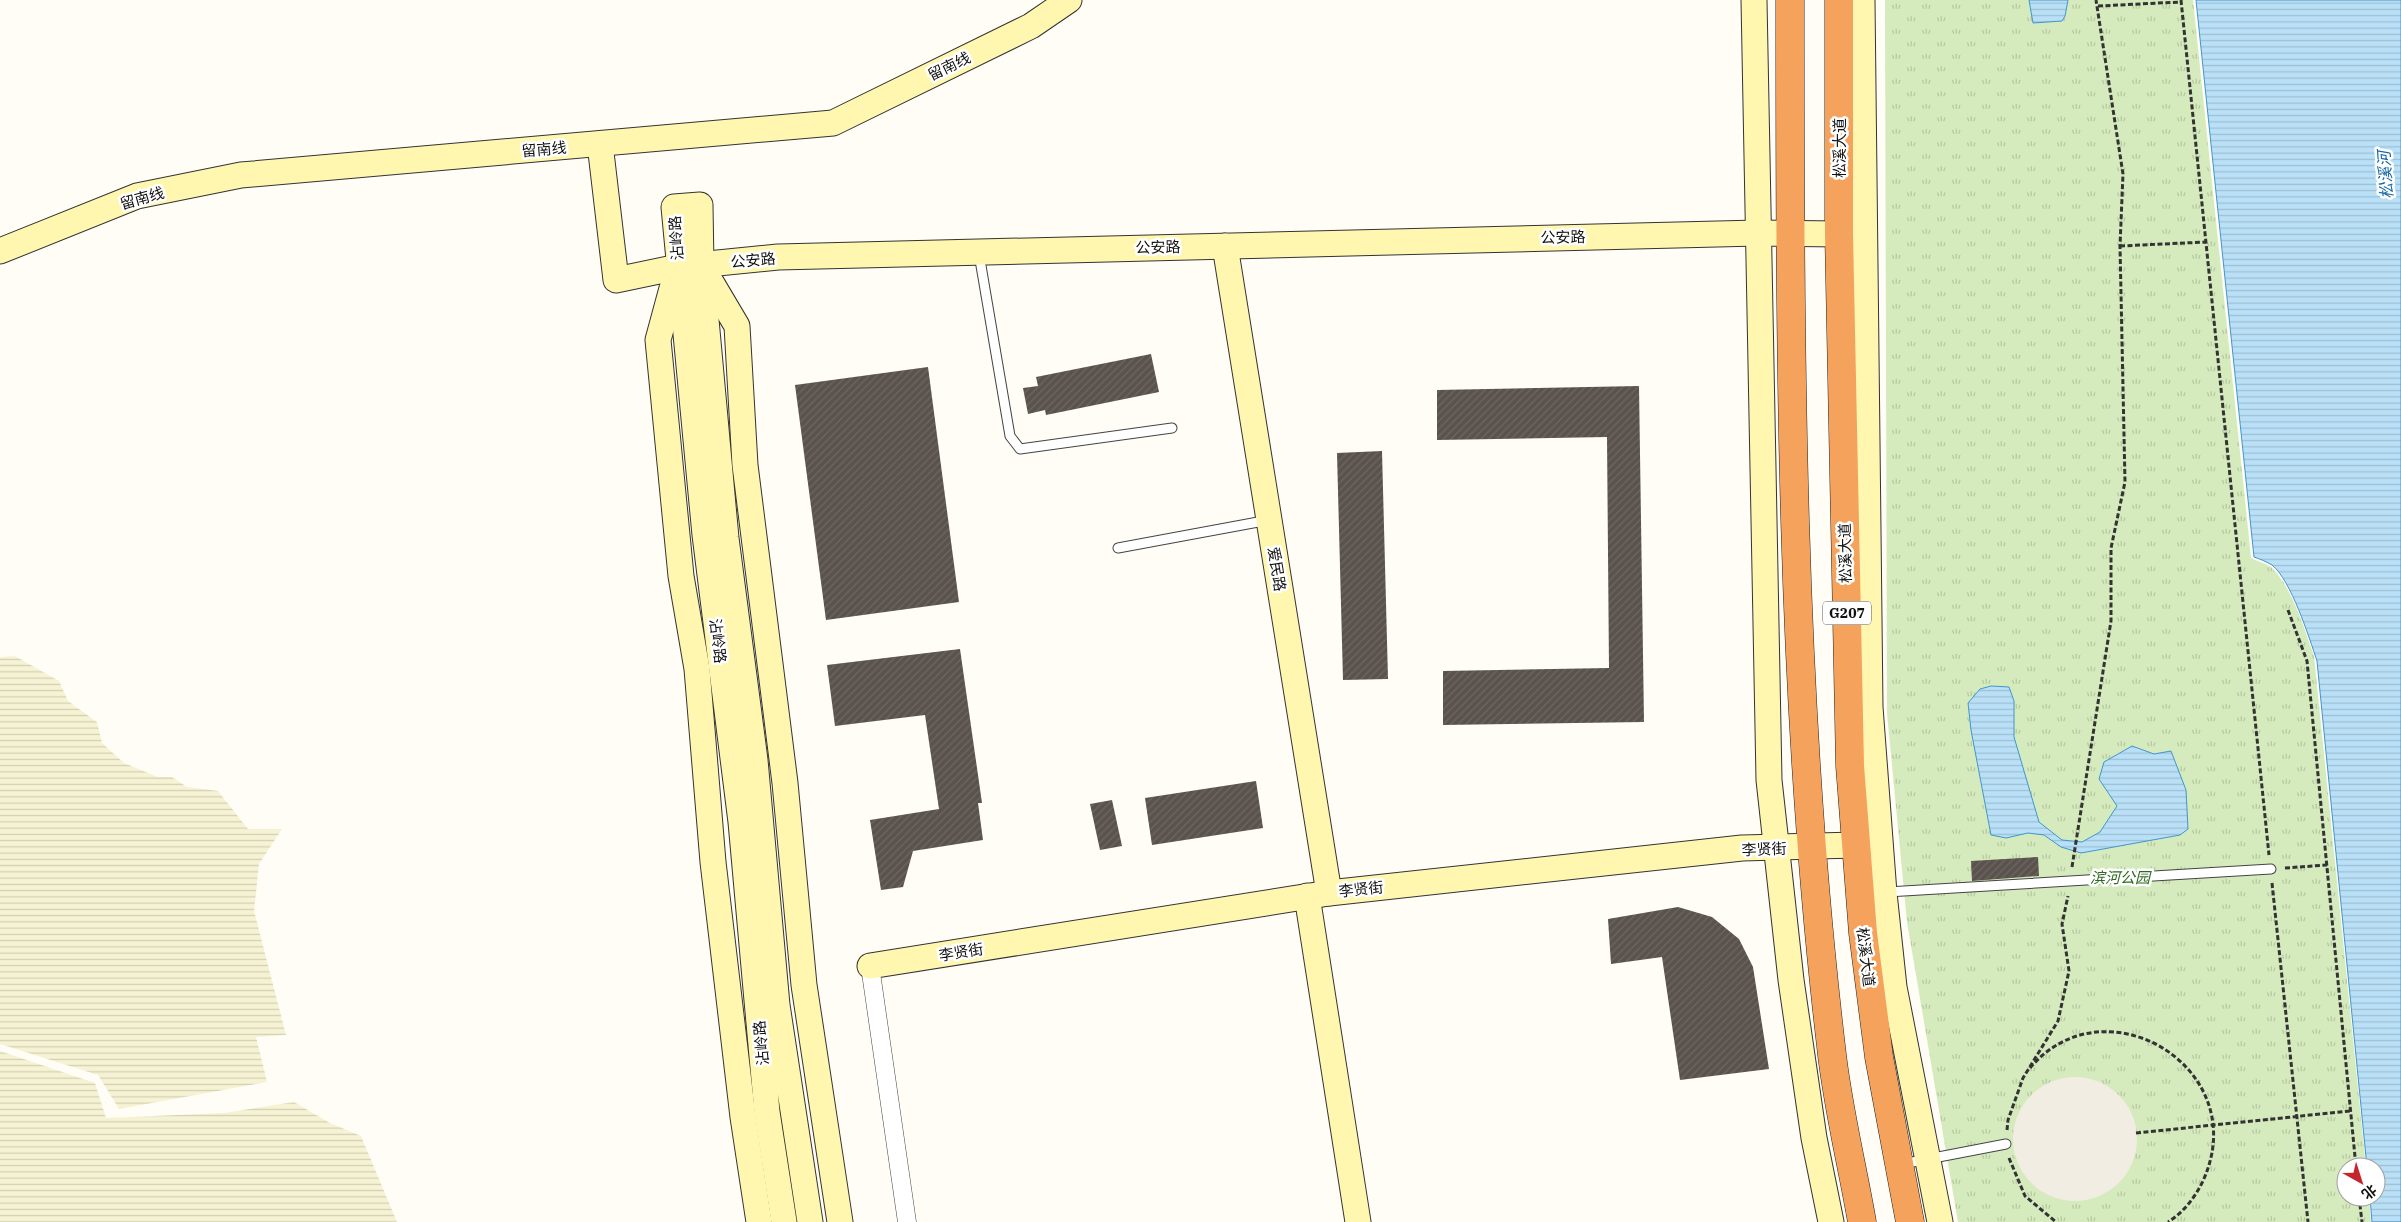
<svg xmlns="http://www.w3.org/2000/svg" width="2401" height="1222" viewBox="0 0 2401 1222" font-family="'IBM Plex Serif','Noto Sans SC',serif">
<defs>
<pattern id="farmland-rules" width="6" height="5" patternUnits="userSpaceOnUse" patternTransform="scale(1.25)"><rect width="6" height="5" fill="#f6f3d4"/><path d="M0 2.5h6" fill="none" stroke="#d2cfb5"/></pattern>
<pattern id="grass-tufts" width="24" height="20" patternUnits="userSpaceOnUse" patternTransform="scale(1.25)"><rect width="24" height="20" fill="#d5ebbd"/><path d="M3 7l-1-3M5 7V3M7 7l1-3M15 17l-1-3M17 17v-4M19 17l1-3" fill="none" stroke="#b6c8a1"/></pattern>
<pattern id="water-rules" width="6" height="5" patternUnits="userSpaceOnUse" patternTransform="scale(1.25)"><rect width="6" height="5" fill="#b9e0f7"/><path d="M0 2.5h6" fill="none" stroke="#9ebfd3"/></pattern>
<pattern id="building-hatch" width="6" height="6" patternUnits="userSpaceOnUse" patternTransform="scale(1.25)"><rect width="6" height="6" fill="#5a524d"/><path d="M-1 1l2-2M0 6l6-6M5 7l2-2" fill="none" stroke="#6d6662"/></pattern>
</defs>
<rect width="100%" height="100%" fill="#fffdf5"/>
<g fill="url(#farmland-rules)">
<polygon points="15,656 59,681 68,701 97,722 102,743 124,763 158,777 172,777 187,787 218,791 248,829 282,829 259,864 254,911 286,1035 256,1037 267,1082 119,1109 98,1075 0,1044 0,657"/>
<polygon points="0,1051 95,1083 106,1118 224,1113 294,1102 330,1123 361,1136 397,1222 0,1222"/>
</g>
<path fill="url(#grass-tufts)" d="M1885 0H2193L2251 558C2257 561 2267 564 2272 568 2293 589 2304 628 2314 656L2366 1167H2346V1197H2369L2371 1222H1958L1907 922 1887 713Z"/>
<circle fill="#f1ede2" cx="2075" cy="1139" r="62"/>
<g fill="url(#water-rules)" stroke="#3f96cf">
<polygon points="2029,0 2068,0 2065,16 2062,21 2033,23"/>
<path d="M2196 0H2401V1222H2372L2370 1197H2376V1167H2367L2317 661C2309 637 2291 580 2272 565 2267 562 2260 559 2254 557Z"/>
<polygon points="1991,686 2009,687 2014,701 2014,737 2039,822 2062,840 2082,842 2100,832 2117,806 2099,779 2104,762 2132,746 2154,754 2171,751 2186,790 2188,829 2180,835 2081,853 2061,847 2044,835 2028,833 2006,838 1991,835 1971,730 1968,703 1980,689"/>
</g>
<g fill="url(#building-hatch)">
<polygon points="1151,354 1159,392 1046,415 1045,410 1028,414 1023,388 1038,386 1036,377"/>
<polygon points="928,367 959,602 826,620 795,385"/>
<polygon points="1639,386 1644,722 1443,725 1443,671 1609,668 1607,437 1437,440 1437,390"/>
<polygon points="1382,451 1388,679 1343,680 1337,453"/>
<polygon points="960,649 982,803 978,803 983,840 913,851 903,887 881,890 870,820 939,809 925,715 835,726 827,665"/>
<polygon points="1256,781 1263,828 1152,845 1145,798"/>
<polygon points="1112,800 1122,846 1100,850 1090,804"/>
<polygon points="2038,857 2039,876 1972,881 1971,861"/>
<polygon points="1678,907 1712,917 1739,939 1753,967 1769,1069 1680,1080 1662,957 1611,964 1608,919"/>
</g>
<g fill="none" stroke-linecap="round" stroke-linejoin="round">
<g stroke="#444" stroke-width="11">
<g id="lane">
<polyline points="979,254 1010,436 1020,449 1172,428"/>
<polyline points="1118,548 1269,520"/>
<polyline points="1887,892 2271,869"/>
<polyline points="1902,1164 2006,1144"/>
</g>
</g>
<g stroke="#444" stroke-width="19">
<polyline id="street" points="870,966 907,1222"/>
</g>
<g stroke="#333" stroke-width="27">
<g id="secondary">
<polyline points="1754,0 1769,780 1791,980 1814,1138 1831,1222"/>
<polyline points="1862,0 1870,707 1884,893 1894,987 1940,1222"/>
<polyline points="600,144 616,280 678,267 778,257 1758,233 1839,234"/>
<polyline points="1225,246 1329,893"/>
<polyline points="0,251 137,196 241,175 833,123 1031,26 1069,0"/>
<polyline points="705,272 737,326 745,465 785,783 804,985 840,1222"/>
<polyline points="674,281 658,340 681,576 697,669 713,862 743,1117 759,1222"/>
<polyline points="1307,896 1358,1222"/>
<polyline points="870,966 1329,893 1742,848 1856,845"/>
<polyline points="784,1222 767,1112 741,822 705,535 674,207 700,205 701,265 726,538 755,760 777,1005 810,1222"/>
</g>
</g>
<g stroke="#222" stroke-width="29">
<g id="highway">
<path d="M1790 0C1790 349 1790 699 1831 1046 1837 1105 1852 1164 1862 1222"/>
<polyline points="1839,0 1839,234 1850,766 1863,933 1879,1057 1910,1222"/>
</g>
</g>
<g stroke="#333" stroke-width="3" stroke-dasharray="5 2.5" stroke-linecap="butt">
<polyline points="2181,0 2269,855"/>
<polyline points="2098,6 2181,2"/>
<polyline points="2120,246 2206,242"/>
<polyline points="2288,610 2307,661 2356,1167"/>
<polyline points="2072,867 2111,621 2111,548 2125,482 2120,246 2123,174 2096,0"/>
<polyline points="2285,868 2327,865"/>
<polyline points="2272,883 2308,1222"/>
<path d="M2030 1068C2103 981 2246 1064 2207 1171 2200 1191 2186 1211 2168 1222"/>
<polyline points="2007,1130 2008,1120 2023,1078 2058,1021 2069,971 2062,924 2068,896"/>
<polyline points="2136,1133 2350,1111"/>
<polyline points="2009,1158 2025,1196 2056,1222"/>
<polyline points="2359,1197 2362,1222"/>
</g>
<use href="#lane" stroke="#fff" stroke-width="9"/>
<use href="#street" stroke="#fff" stroke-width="18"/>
<use href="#secondary" stroke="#fff6b0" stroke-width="25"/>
<use href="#highway" stroke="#f5a25d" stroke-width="28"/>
</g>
<g text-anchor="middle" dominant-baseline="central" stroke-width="5" stroke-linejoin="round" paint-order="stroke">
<rect fill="#fff" stroke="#585858" stroke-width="1" x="1823" y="601.5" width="48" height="23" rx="4"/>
<g font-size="14" font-weight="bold" fill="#111">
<text x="1847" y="613">G207</text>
</g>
<g font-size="15" fill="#111" stroke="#fff">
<text transform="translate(949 66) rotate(-26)">留南线</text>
<text transform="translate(1839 148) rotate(-90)">松溪大道</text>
<text transform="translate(544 149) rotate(-5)">留南线</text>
<text transform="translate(142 198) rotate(-16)">留南线</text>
<text transform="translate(1563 237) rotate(-1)">公安路</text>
<text transform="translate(676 238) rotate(-94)">沾岭路</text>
<text transform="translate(1158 247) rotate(-1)">公安路</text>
<text transform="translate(753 260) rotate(-5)">公安路</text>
<text transform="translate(1845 553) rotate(-91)">松溪大道</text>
<text transform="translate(1277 569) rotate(81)">爱民路</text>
<text transform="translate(718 641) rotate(83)">沾岭路</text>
<text transform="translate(1764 849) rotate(-2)">李贤街</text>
<text transform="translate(1361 889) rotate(-6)">李贤街</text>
<text transform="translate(961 952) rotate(-9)">李贤街</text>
<text transform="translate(1866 957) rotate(83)">松溪大道</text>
<text transform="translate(761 1043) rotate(-95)">沾岭路</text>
</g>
<g font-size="15" font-style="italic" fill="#2f6b1f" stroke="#fff">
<text x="2120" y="877">滨河公园</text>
</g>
<g font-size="16" font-style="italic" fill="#1768a6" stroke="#fff">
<text transform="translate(2385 175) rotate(-94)">松溪河</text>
</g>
</g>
<g transform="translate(2361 1182) rotate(141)"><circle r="24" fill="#ffffff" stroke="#a0a0a0"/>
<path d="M0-4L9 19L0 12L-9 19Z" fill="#c4262e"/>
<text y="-8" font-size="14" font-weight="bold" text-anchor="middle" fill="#111111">北</text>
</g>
</svg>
